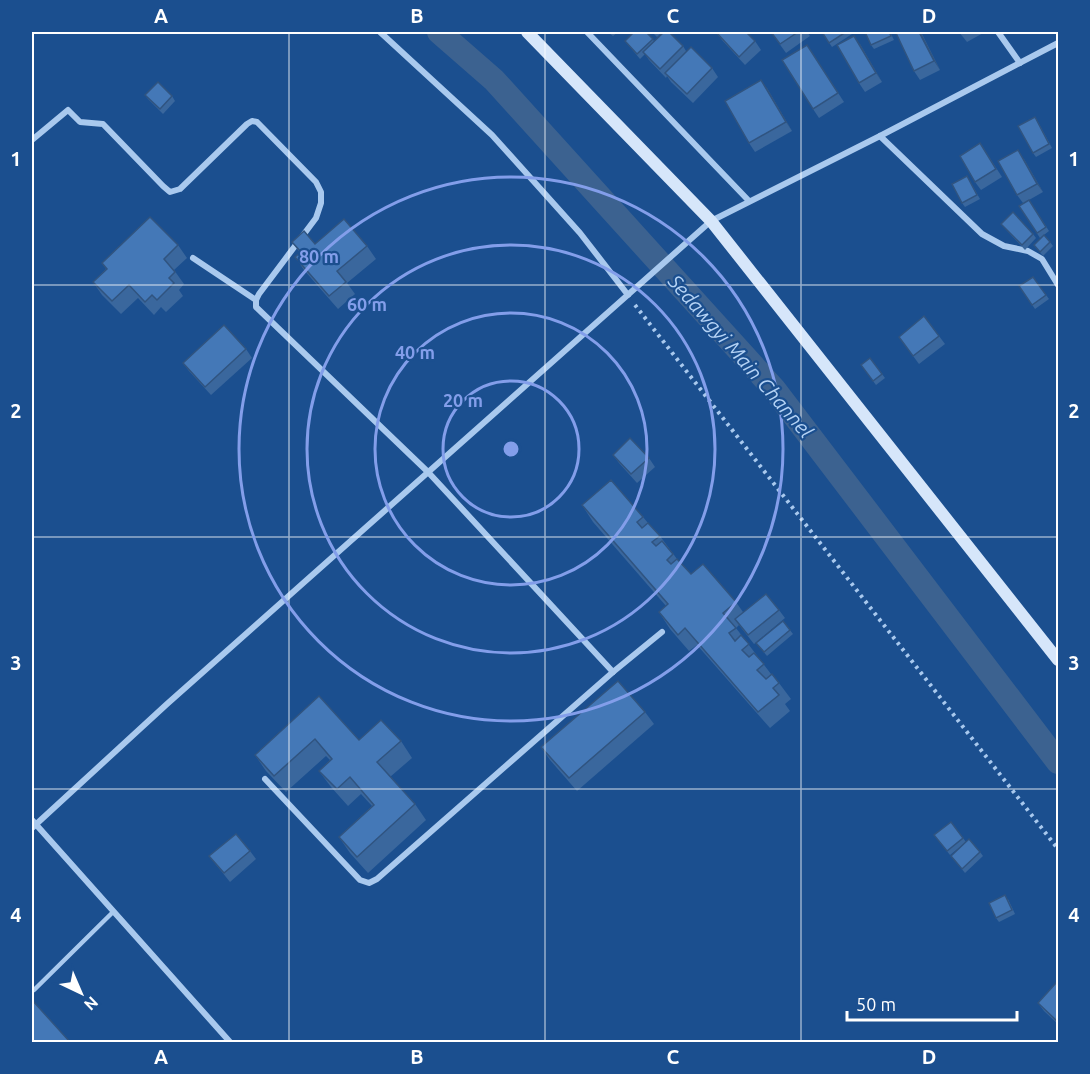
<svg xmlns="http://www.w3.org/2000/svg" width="1090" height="1074" viewBox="0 0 1090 1074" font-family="Ubuntu,sans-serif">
<rect width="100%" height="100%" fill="#1b4f8f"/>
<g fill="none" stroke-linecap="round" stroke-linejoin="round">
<polyline stroke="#3c6290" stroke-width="24" points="439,32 494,80 774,389 1058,762"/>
<polyline stroke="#a9c9ee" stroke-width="4" stroke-dasharray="3 4.5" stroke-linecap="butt" points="635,305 1058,849"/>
<polyline stroke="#a9c9ee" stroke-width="4.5" points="34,990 113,912"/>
<g stroke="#a9c9ee" stroke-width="6">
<polyline points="380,32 492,135 580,233 628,295"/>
<polyline points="587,32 749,201"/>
<polyline points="998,32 1020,63"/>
<polyline points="880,136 982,234 1004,246 1028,251 1042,259 1058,285"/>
<polyline points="32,140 68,110 80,122 103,124 163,186 170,192 180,189 247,124 252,121 257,122 316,182 321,192 321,203 316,218 259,294 256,300 256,307 428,472 613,672"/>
<polyline points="193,258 256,300"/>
<polyline points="265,779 360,880 369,883 377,879 613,672 662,632"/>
<polyline points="32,820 230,1042"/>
<polyline points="32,828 167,704 711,221 880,136 1058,43"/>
</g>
<polyline stroke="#d6e6fa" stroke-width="12" points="527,32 711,221 1058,660"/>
</g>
<g fill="#3a679d">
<polygon points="608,32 618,32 613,36"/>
<polygon points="646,32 654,41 683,46 686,51 712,68 718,77 693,103 671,82 667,76 666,78 649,60 645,54 640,59 625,41"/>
<polygon points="652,32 662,32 657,37"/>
<polygon points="716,32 755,41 761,50 745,65 722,40"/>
<polygon points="771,32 807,32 810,36 786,53"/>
<polygon points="822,32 850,32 852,34 832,47"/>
<polygon points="890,32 894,40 874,49 871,45"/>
<polygon points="900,32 921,32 940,70 920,80 914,71"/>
<polygon points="959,32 985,32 967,42"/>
<polygon points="860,44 882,82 865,92 859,83"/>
<polygon points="807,45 844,102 819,118 813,109"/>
<polygon points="767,88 792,131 755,152 749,143"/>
<polygon points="145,95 172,96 175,101 163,114 148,99"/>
<polygon points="1038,122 1052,148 1036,157 1033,153"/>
<polygon points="980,143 1002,177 981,190 975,182"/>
<polygon points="1024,159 1043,192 1029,200 1049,231 1040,238 1019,206 1023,203 1017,195"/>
<polygon points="967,176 980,199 965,207 962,203"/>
<polygon points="1001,224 1033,234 1036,238 1025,250"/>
<polygon points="292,242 315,244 367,246 376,259 347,283 355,294 338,309 304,270 295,257 300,253"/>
<polygon points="1050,242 1053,246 1043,256 1034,245"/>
<polygon points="178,245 187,258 174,270 184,284 179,290 183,296 166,312 161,307 154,315 138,298 121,314 102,295 93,282 106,269 102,263"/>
<polygon points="1033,277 1049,299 1035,309 1019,286"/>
<polygon points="939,336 945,344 919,364 899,337"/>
<polygon points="246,349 252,358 211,395 189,371 183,363"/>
<polygon points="870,358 885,378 876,385 861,365"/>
<polygon points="613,455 649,458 655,467 637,483 619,463"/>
<polygon points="582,505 643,517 648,523 660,536 677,559 691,574 736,602 743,612 779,610 785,618 754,644 739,625 736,628 771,674 779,683 791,699 785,704 790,711 770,728 697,645 689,651 670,629 659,612 666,606 593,522"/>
<polygon points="783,621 793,634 767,656 756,643"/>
<polygon points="319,696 359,740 401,741 412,758 390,777 415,804 426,820 368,873 350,853 339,837 372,806 361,794 348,806 331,787 319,771 330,760 326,756 286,792 266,771 255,755"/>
<polygon points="645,712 654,724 577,791 550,760 541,747"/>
<polygon points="951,822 966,842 950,855 934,835"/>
<polygon points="250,851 256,859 230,882 209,856"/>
<polygon points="980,852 983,856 965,873 951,856"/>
<polygon points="1008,899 1015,914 999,922 996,918"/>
<polygon points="1059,985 1059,1025 1044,1011 1038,1003"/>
</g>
<g fill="#305480">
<polygon points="919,32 921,33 940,70 934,61"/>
<polygon points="854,36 860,44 882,82 876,73"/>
<polygon points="761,80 767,88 792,131 786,122"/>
<polygon points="1018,150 1024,159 1043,192 1037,184"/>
</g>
<g fill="#4478b7" stroke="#305480" stroke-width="1.5">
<polygon points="634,32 646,32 653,39 637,54 625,41"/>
<polygon points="664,32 669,32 683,46 660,69 643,52"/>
<polygon points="716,32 746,32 755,41 739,57"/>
<polygon points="771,32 798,32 780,44"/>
<polygon points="822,32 846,32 829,43"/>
<polygon points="865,32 889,32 891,36 871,45"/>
<polygon points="900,32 919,32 934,61 914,71 896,33"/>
<polygon points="854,36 876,73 859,83 837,45"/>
<polygon points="807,45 838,93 813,109 782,60"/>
<polygon points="691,47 712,68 687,94 665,73"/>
<polygon points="761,80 786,122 749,143 725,101"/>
<polygon points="158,82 172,96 160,109 145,95"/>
<polygon points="1035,117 1049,144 1033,153 1018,126"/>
<polygon points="980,143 996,169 975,182 960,156"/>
<polygon points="1018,150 1037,184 1017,195 998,161"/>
<polygon points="967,176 977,195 962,203 952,184"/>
<polygon points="1029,200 1046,227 1037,233 1019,206"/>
<polygon points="1013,212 1033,234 1022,245 1001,224"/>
<polygon points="150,217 178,245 164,259 175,272 169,278 174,283 157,300 152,295 145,302 129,285 112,301 93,282 107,269 102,263"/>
<polygon points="344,219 367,246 337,271 346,282 329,296 295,257 301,252 292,242 304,231 315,244"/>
<polygon points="1044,235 1050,242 1040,252 1034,245"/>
<polygon points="1033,277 1046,295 1032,305 1019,286"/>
<polygon points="924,316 939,336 913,356 899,337"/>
<polygon points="224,325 246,349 205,387 183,363"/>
<polygon points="870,358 882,374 873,381 861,365"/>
<polygon points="630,438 649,458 631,474 613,455"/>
<polygon points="611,480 643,517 637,522 642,528 648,523 660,536 652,542 656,546 662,541 673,554 667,560 671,564 677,559 691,574 703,564 736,602 723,613 736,628 729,633 735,641 741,635 749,644 742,650 749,657 754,653 764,664 757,670 766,679 772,674 779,683 773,688 779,695 758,712 685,628 678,635 659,612 668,604 582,505"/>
<polygon points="766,594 779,610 748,635 735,619"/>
<polygon points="783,621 790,630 764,652 756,643"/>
<polygon points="618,681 645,712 569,778 541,747"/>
<polygon points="319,696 359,740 381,720 401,741 377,762 415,804 357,857 339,837 374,805 350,777 337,789 319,771 332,759 315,739 274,776 255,755"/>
<polygon points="951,822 963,838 947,851 934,835"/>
<polygon points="236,834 250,851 224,873 209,856"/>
<polygon points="969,839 980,852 962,869 951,856"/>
<polygon points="1005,895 1012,910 996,918 989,903"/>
<polygon points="1056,983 1059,985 1059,1019 1057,1021 1038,1003"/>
<polygon points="32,1000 70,1042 32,1042"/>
</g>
<path fill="none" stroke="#fff" stroke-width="1.5" stroke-opacity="0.55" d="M289 32V1042M545 32V1042M801 32V1042M32 285H1058M32 537H1058M32 789H1058"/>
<g fill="none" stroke="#839eea" stroke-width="3">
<circle cx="511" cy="449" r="68"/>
<circle cx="511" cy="449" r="136"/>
<circle cx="511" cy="449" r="204"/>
<circle cx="511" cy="449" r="272"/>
</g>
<g text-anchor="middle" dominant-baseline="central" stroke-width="4.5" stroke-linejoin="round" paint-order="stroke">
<g font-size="20" font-style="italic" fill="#b5d3f5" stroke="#1b4f8f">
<text transform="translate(741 356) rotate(49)">Sedawgyi Main Channel</text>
</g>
</g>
<circle cx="511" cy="449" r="9" fill="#839eea" stroke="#1b4f8f" stroke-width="3"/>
<g font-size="18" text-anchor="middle" font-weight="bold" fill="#839eea" stroke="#1b4f8f" stroke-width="4.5" stroke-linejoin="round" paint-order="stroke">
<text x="319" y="263">80 m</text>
<text x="367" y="311">60 m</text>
<text x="415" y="359">40 m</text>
<text x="463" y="407">20 m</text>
</g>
<rect width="1090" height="1074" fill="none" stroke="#1b4f8f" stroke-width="66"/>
<g transform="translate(81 993) rotate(136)" stroke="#1b4f8f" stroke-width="4.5" paint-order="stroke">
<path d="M0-4.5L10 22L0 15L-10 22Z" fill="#ffffff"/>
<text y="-9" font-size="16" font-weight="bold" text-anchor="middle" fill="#ffffff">N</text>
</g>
<path d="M847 1011v9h170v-9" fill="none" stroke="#ffffff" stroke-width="3"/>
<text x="856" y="1011" font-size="18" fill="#ffffff" stroke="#1b4f8f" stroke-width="4.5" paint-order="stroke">50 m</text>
<rect x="33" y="33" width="1024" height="1008" fill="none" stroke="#fff" stroke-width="2"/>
<g font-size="20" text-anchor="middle" font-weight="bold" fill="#fff">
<text x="161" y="23">A</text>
<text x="417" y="23">B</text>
<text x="673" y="23">C</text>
<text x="929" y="23">D</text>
<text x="16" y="166">1</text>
<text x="1074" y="166">1</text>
<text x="16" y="418">2</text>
<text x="1074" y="418">2</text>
<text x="16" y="670">3</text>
<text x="1074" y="670">3</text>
<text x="16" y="922">4</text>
<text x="1074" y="922">4</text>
<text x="161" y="1064">A</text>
<text x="417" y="1064">B</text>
<text x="673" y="1064">C</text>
<text x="929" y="1064">D</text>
</g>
</svg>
